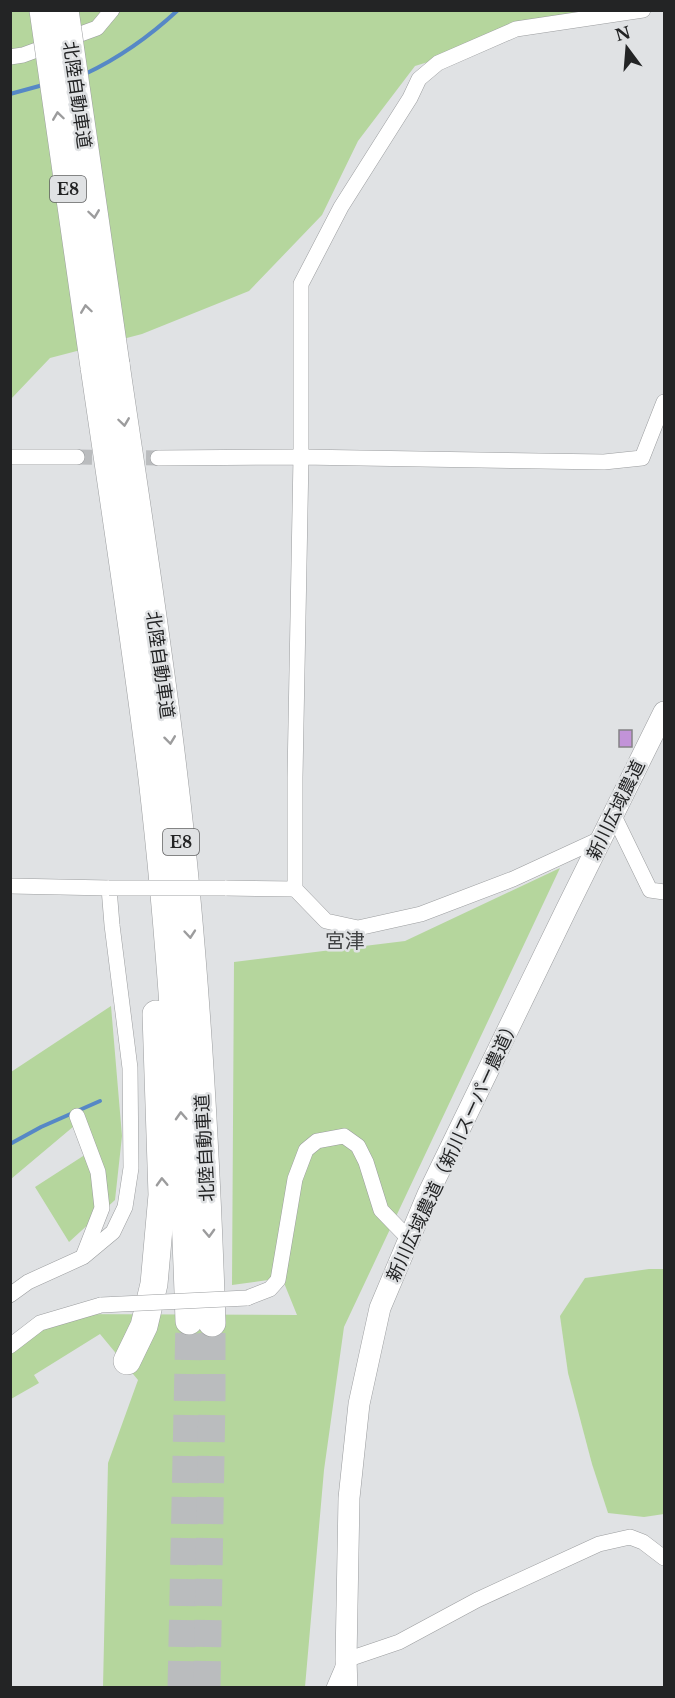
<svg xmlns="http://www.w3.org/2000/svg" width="675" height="1698" viewBox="0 0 675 1698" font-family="'Libre Baskerville','Noto Sans JP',serif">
<rect width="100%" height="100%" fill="#e0e2e4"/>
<g fill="#b5d69d">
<polygon points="11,11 608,11 568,19 415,66 358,141 322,215 249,291 142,334 50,358 11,399"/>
<polygon points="560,868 344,1327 324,1470 305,1687 103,1687 108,1463 138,1380 100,1334 34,1375 39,1383 11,1399 11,1340 48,1314 297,1315 282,1278 232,1285 234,962 405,941"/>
<polygon points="111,1006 122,1136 115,1200 69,1242 35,1187 94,1149 80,1121 11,1179 11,1072"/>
<polygon points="649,1269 664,1269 664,1514 644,1517 608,1513 592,1464 568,1373 560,1316 585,1278"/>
</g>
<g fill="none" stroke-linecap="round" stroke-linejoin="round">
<g stroke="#5688c6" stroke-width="4">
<path d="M85 74C119 58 150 36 178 10"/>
<polyline points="10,94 43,85"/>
<polyline points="10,1144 41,1127 100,1101"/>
</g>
</g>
<rect fill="#c293d8" stroke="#848385" stroke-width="1.5" x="619" y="730" width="13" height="17"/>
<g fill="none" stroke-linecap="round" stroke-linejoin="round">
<polyline stroke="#babcbe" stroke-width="15" stroke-dasharray="15 8" stroke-linecap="butt" points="77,457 158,458"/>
<g stroke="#babcbe" stroke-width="27" stroke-dasharray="27 14" stroke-linecap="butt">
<polyline points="181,1688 189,1321"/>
<polyline points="207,1688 212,1396 212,1323"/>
</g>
<g stroke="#9b9d9f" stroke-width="16">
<g id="street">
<polyline points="10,57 23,55 97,28 112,10"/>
<polyline points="10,457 77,457"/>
<polyline points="158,458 301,457 604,462 642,458 664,402"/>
<polyline points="613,814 650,890 664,892"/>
<polyline points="602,838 513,879 421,914 358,928 326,921 295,889 295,777 301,457 301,284 341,207 410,98 419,79 438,63 516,29 643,10"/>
<polyline points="10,886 109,888 112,925 130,1068 131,1168 125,1207 113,1232 83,1257 28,1282 10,1295"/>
<polyline points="225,888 295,889"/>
<polyline points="77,1116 98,1172 102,1208 84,1254"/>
<polyline points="247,1298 270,1289 278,1280 295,1179 306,1150 317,1141 344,1136 358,1146 366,1162 381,1210 409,1239"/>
<polyline points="10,1346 40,1323 101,1305"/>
<polyline points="334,1688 346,1660 399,1642 477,1600 599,1544 630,1537 643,1542 664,1558"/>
</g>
</g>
<g stroke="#9b9d9f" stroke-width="22">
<polyline id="secondary" points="347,1688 346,1660 349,1498 359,1404 380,1308 428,1194 567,908 664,712"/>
</g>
<g stroke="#9b9d9f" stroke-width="28">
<g id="highway">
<path d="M116 364C136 502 158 639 174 777 196 958 206 1141 212 1323"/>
<path d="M94 367C114 504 135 640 152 778 173 958 183 1140 189 1321"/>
<polyline points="127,1361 144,1326 154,1284 162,1195 156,1014"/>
</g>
</g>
<use href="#street" stroke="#fff" stroke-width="15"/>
<use href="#secondary" stroke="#fff" stroke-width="21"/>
<use href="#highway" stroke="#fff" stroke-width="27"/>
<g stroke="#9b9d9f" stroke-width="16" stroke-linecap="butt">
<g id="street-bridge">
<polyline points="109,888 225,888"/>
<polyline points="101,1305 247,1298"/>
</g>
</g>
<g stroke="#9b9d9f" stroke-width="28" stroke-linecap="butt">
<g id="highway-bridge">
<polyline points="43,10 94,367"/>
<polyline points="65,10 116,364"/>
</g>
</g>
<use href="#street-bridge" stroke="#fff" stroke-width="15"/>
<use href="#highway-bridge" stroke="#fff" stroke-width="27"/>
</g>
<defs><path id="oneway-chevron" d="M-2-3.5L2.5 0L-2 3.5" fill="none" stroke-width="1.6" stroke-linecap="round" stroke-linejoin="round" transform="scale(1.5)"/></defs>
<g stroke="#9c9c9d">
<use href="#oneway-chevron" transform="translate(58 116) rotate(-98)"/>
<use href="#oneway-chevron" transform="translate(94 214) rotate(82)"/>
<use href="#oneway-chevron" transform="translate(86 309) rotate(-98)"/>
<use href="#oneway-chevron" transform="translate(124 422) rotate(82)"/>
<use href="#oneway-chevron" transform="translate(170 740) rotate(83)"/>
<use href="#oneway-chevron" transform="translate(190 934) rotate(85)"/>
<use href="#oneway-chevron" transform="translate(181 1116) rotate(-93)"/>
<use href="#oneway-chevron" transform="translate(162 1182) rotate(-92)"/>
<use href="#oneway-chevron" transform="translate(209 1233) rotate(88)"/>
</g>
<g text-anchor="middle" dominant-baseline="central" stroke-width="5" stroke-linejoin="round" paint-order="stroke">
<g fill="#e0e2e4" stroke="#5c5d5e" stroke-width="1.5">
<rect x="50" y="176" width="36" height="26" rx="4.5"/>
<rect x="163" y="829" width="36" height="26" rx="4.5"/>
</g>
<g font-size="16" font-weight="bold" fill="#232425">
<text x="68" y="189">E8</text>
<text x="181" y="842">E8</text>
</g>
<g font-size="18" fill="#232425" stroke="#e0e2e4">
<text transform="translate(77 95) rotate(82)">北陸自動車道</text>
<text transform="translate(160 665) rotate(82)">北陸自動車道</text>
<text transform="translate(616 810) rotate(-64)">新川広域農道</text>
<text transform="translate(205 1148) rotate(-93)">北陸自動車道</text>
<text transform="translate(453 1150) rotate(-65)">新川広域農道（新川スーパー農道）</text>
</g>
<g font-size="20" fill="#414344" stroke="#e0e2e4">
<text x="345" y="941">宮津</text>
</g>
</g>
<rect width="675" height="1698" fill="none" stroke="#232425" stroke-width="24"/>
<g transform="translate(627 48) rotate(344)" stroke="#e0e2e4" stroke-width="4.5" paint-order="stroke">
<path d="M0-4.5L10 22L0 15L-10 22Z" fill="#232425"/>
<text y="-9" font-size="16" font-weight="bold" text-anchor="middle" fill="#232425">N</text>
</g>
</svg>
